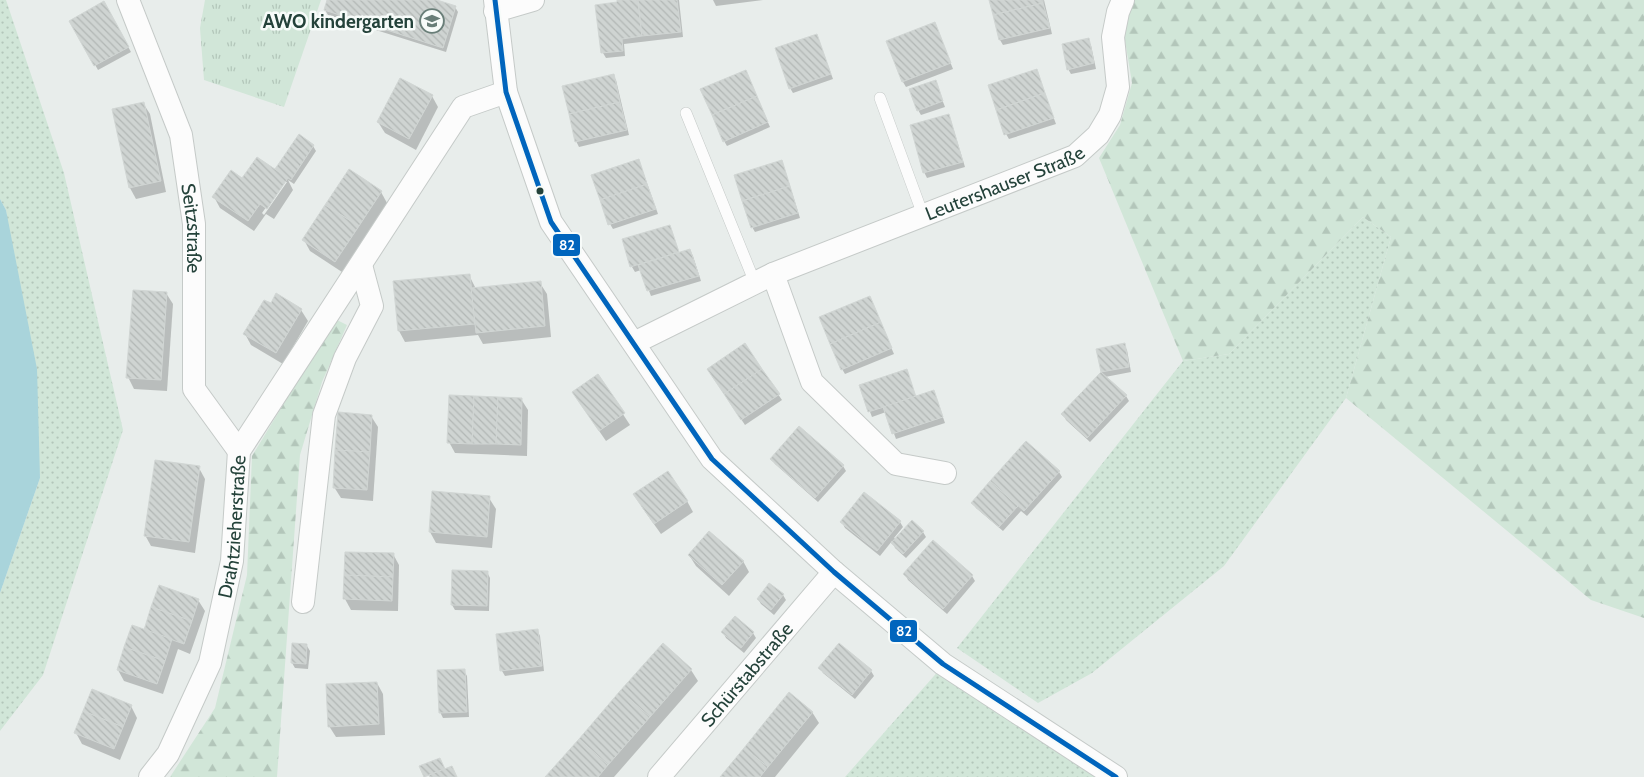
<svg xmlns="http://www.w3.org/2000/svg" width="1644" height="777" viewBox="0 0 1644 777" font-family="Cabin,sans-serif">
<defs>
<pattern id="grass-dots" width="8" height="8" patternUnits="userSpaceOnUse" patternTransform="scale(1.25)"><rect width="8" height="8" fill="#d1e6d8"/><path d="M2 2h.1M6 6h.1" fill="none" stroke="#b3c6ba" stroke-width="1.8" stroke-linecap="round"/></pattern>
<pattern id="forest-firs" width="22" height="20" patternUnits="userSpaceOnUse" patternTransform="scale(1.25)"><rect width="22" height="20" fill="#d1e6d8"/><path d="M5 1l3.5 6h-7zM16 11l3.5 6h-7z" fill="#b3c6ba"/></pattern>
<pattern id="park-tufts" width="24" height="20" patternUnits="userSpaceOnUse" patternTransform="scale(1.25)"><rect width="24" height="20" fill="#d1e6d8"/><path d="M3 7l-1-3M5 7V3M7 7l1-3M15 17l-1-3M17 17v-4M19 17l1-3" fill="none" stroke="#b3c6ba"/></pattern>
<pattern id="building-back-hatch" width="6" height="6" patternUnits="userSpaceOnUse" patternTransform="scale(1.25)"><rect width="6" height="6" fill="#cfd4d2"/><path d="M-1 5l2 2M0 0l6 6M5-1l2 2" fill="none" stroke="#b2b7b5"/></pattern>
</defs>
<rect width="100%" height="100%" fill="#e8edeb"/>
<g fill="url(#grass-dots)">
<polygon points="0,0 6,0 64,173 123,430 43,675 0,731 0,593 40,478 6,210 0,199"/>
<polygon points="1363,217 1391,237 1346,398 1224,566 1092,673 1038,703 957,648 1183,361 1229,354"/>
<polygon points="941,668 1100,777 845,777"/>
</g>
<g fill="url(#forest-firs)">
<polygon points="1135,0 1644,0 1644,618 1591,600 1346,398 1391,237 1363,217 1229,354 1183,361 1099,158 1120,125 1132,83 1122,22"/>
<polygon points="335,319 347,325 322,382 300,455 277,777 170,777 215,708 247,575 252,456"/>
</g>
<polygon fill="url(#park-tufts)" points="205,0 321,0 284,107 204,80 200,28"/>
<polygon fill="#a9d4db" points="0,199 6,210 37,369 40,478 0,593"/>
<g fill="#0003" fill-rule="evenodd">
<polygon points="328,0 433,0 455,7 458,12 446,52 328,15 325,10"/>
<polygon points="618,0 679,0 683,37 624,44 625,56 606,58 603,53 618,3"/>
<polygon points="713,0 763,0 716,6"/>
<polygon points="991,0 1044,0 1052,34 1003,45 1000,40"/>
<polygon points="104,3 131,52 98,70 71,22"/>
<polygon points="935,24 953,69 906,87 903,82"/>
<polygon points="1088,40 1091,45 1096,69 1071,74 1068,69"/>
<polygon points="819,41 833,79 793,93 790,88"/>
<polygon points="1036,70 1056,124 1009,139 1006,134"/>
<polygon points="613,75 616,80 629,135 579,147 576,141"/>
<polygon points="748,76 770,127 727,146 724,141"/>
<polygon points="935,81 945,107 921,115 918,110"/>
<polygon points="432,96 438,107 416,150 385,133 378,122"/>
<polygon points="143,103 150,114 166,192 136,199 130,188"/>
<polygon points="948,116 951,121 965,167 927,178 924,172"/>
<path d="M299 136 313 146 316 151 294 184 288 180 293 190 274 219 266 214 254 231 220 208 214 197 243 179 275 171ZM284 182H287L264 215 262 213Z"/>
<polygon points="641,166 658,214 613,229 610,224"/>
<polygon points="784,167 800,218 755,232 752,227"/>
<polygon points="381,192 387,203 342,272 310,251 304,240"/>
<polygon points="670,226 679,253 690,250 693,256 701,281 651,296 641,270 635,272 632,267"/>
<polygon points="469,275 476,289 540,283 547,294 551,337 483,344 478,335 405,342 399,331"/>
<polygon points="166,293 173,304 167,391 134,389 128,377"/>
<polygon points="872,303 894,354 845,374 842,369"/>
<polygon points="301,310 308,321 283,364 251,345 245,334"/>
<polygon points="744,345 782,400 745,425 711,374"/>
<polygon points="1124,345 1127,350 1131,372 1105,377 1126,396 1129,401 1090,442 1066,420 1063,414 1102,372 1098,350"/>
<polygon points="598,376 630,425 606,441 580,403"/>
<polygon points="909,376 916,398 936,397 945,423 896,439 886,412 872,417 860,386"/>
<polygon points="521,399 528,410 527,456 455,453 449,442"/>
<polygon points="371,416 378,427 373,501 341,498 334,487"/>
<polygon points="1026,443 1059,472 1062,477 1027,516 1021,511 1003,531 976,508 973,503"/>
<polygon points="772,459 843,466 846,471 818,502 775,464"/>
<polygon points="199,468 205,479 195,553 151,546 145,535"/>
<polygon points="433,493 489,498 496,509 492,548 436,543 430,532"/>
<polygon points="687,501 693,512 661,534 641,506"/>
<polygon points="842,522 900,522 903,527 894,538 896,539 923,532 926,537 906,558 895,548 892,541 880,556 845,528"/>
<polygon points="393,554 399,565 398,611 351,610 345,599"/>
<polygon points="689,555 743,561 749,572 729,596 696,566"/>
<polygon points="487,572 490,578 489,611 455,610 452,605"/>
<polygon points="905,574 972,576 975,581 947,614 908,580"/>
<polygon points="783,595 786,600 774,615 761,604 758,599"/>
<polygon points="198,600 205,611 190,654 178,649 163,694 124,681 118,670 144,631"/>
<polygon points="537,630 540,636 544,671 505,676 502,671 497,635"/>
<polygon points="723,632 753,633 756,638 744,653 726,638"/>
<polygon points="663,645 691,670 698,681 614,777 547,777"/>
<polygon points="307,646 310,651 308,669 295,668 292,663"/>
<polygon points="820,668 871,671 874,676 855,699 823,673"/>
<polygon points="464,671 467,676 469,717 443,718 440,712"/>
<polygon points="377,683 383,694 385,735 336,737 329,726"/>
<polygon points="131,706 137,718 120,760 82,744 76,733"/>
<polygon points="812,712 819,723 775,777 722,777"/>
</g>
<g fill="url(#building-back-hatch)" stroke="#d1d6d4">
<polygon points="327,0 437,0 456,6 443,48 324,10"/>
<polygon points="617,0 638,0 642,36 622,39 623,51 601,53 595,5 617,2"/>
<polygon points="638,0 677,0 681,32 642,36"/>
<polygon points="989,0 1043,0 1043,3 993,15"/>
<polygon points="104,1 129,47 94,66 69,21"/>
<polygon points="1043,3 1050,28 999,40 993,15"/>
<polygon points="935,22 951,63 902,82 886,41"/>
<polygon points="817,34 831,74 789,89 775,48"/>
<polygon points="1089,38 1094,63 1067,70 1062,44"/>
<polygon points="1037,69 1045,93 996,110 988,85"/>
<polygon points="746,70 757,96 712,115 700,89"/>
<polygon points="614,74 620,102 569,114 562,86"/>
<polygon points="400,78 433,95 409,139 377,122"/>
<polygon points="936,80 943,101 917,111 909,89"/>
<polygon points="1045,93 1054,118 1004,135 996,110"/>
<polygon points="757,96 768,122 723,142 712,115"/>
<polygon points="144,102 161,181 129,188 112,109"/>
<polygon points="620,102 627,130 575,142 569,114"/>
<polygon points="949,114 963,162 923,173 910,125"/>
<polygon points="299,134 314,145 291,180 275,169"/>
<polygon points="257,157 288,178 267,209 260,204 248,221 212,197 231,170 242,178"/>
<polygon points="639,159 647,184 600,200 591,175"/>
<polygon points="782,160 790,186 742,201 734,175"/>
<polygon points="349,169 382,191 359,226 325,205"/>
<polygon points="647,184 656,209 608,225 600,200"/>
<polygon points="790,186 798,213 751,228 742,201"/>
<polygon points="325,205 359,226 335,262 302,240"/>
<polygon points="670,225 679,252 630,267 622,239"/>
<polygon points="690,249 699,276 647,291 638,265"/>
<polygon points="470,274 475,324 398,331 393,281"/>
<polygon points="541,281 545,326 476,333 471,288"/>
<polygon points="133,290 167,292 161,380 126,378"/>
<polygon points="276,293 302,309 276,353 243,334 264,300 271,303"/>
<polygon points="870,296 881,322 830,344 819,317"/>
<polygon points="881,322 892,348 841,370 830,344"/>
<polygon points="745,343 762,369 724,394 707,369"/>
<polygon points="1125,343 1129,367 1101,372 1096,349"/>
<polygon points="762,369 780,394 741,420 724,394"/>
<polygon points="907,369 916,397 868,412 859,385"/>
<polygon points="1101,372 1127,395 1087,438 1061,414"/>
<polygon points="598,374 625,413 599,431 572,392"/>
<polygon points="934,390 943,417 892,434 883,407"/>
<polygon points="449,395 474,396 472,444 447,443"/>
<polygon points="474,396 498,397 496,444 472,444"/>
<polygon points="498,397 522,398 521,445 496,444"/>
<polygon points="338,412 372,415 370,452 335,450"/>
<polygon points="799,426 844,465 815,498 770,459"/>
<polygon points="1026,441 1060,471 1024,511 990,481"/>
<polygon points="335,450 370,452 367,490 333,488"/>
<polygon points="155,460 200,466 189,542 144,536"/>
<polygon points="668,471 688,501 654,524 633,494"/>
<polygon points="990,481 1018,506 999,527 971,503"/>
<polygon points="432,491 490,496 487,537 429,532"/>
<polygon points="864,492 901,521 877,551 840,522"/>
<polygon points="912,520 924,531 903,554 891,543"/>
<polygon points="709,531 744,561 722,585 688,555"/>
<polygon points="933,540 973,575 943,609 903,574"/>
<polygon points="345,552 394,553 393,577 344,575"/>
<polygon points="452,570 488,571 487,606 451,605"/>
<polygon points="344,575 393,577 392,601 343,599"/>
<polygon points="769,583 784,594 771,610 757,599"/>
<polygon points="159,585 199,599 192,621 151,607"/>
<polygon points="151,607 192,621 184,644 144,630"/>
<polygon points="735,616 754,632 741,648 721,632"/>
<polygon points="132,625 172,639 165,661 124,647"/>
<polygon points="538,629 542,666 500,671 496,634"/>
<polygon points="292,643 307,644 306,664 291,663"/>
<polygon points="663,643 692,669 650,717 620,691"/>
<polygon points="839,643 872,670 852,695 818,668"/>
<polygon points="124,647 165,661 157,684 117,670"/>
<polygon points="465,669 467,712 439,713 437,670"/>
<polygon points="377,682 379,724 328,727 326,684"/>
<polygon points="92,689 132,705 123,727 83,711"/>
<polygon points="620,691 650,717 608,765 579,739"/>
<polygon points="789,692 813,712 768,767 744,748"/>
<polygon points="83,711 123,727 114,749 74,733"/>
<polygon points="579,739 608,765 598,777 545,777"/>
<polygon points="744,748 768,767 760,777 720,777"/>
<polygon points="440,758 445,769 424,777 419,766"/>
<polygon points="452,766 457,777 430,777 429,775"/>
</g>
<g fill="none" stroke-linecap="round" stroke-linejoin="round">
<g stroke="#c5cac8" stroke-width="12">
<g id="service">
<polyline points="880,98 923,215"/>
<polyline points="686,113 755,283"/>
</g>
</g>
<g stroke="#c5cac8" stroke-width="24">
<g id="minor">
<path id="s1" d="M128 0 181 135 194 224V389L239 451"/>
<polyline points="495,0 506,92 551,222 712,459 834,572 943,664 1116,777"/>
<polyline points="495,11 533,0"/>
<polyline points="773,274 812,382 896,464 945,473"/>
<path id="s2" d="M634 343 773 274 1075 156 1098 135 1110 115 1118 87 1113 37 1118 12 1123 0"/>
<polyline points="303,602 324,415 345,358 372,306 361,265"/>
<path id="s3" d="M150 777 168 754 210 663 232 561 239 451 463 107 506 92"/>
<path id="s4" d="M659 777 834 572"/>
</g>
</g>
<use href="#service" stroke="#fcfcfc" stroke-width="11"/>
<use href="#minor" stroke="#fcfcfc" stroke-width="22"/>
<g stroke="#f7fbf9" stroke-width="9">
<polyline id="bus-1" points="495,0 506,92 551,222 712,459 834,572 943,664 1116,777"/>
</g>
<use href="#bus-1" stroke="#0065bd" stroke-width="5"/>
</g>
<defs>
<g id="school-ring" transform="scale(1.25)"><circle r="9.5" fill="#f7fbf9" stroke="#697e78" stroke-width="1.5"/><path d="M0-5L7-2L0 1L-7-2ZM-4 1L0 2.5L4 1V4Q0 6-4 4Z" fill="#697e78"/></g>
</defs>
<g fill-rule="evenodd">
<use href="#school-ring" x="432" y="21"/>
</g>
<circle fill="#24423a" stroke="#f7fbf9" stroke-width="2" cx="540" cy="191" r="4.5"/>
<g text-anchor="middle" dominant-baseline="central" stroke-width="5" stroke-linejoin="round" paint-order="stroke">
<g font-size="19" font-weight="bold" fill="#24423a" stroke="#f7fbf9" text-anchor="end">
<text x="414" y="21">AWO kindergarten</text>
</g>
<g font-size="19" fill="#24423a" stroke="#f7fbf9">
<text stroke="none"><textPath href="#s2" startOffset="404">Leutershauser Straße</textPath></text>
<text stroke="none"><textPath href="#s1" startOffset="239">Seitzstraße</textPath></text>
<text stroke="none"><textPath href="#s3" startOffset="268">Drahtzieherstraße</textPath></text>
<text stroke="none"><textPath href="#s4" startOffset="135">Schürstabstraße</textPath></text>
</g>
</g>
<g stroke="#f7fbf9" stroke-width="2">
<rect x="552" y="233" width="29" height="24" rx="5" fill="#0065bd"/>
<rect x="889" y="619" width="29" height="24" rx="5" fill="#0065bd"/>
</g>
<g font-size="14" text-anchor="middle" font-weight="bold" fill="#fff">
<text x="567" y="250">82</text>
<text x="904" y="636">82</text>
</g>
</svg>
